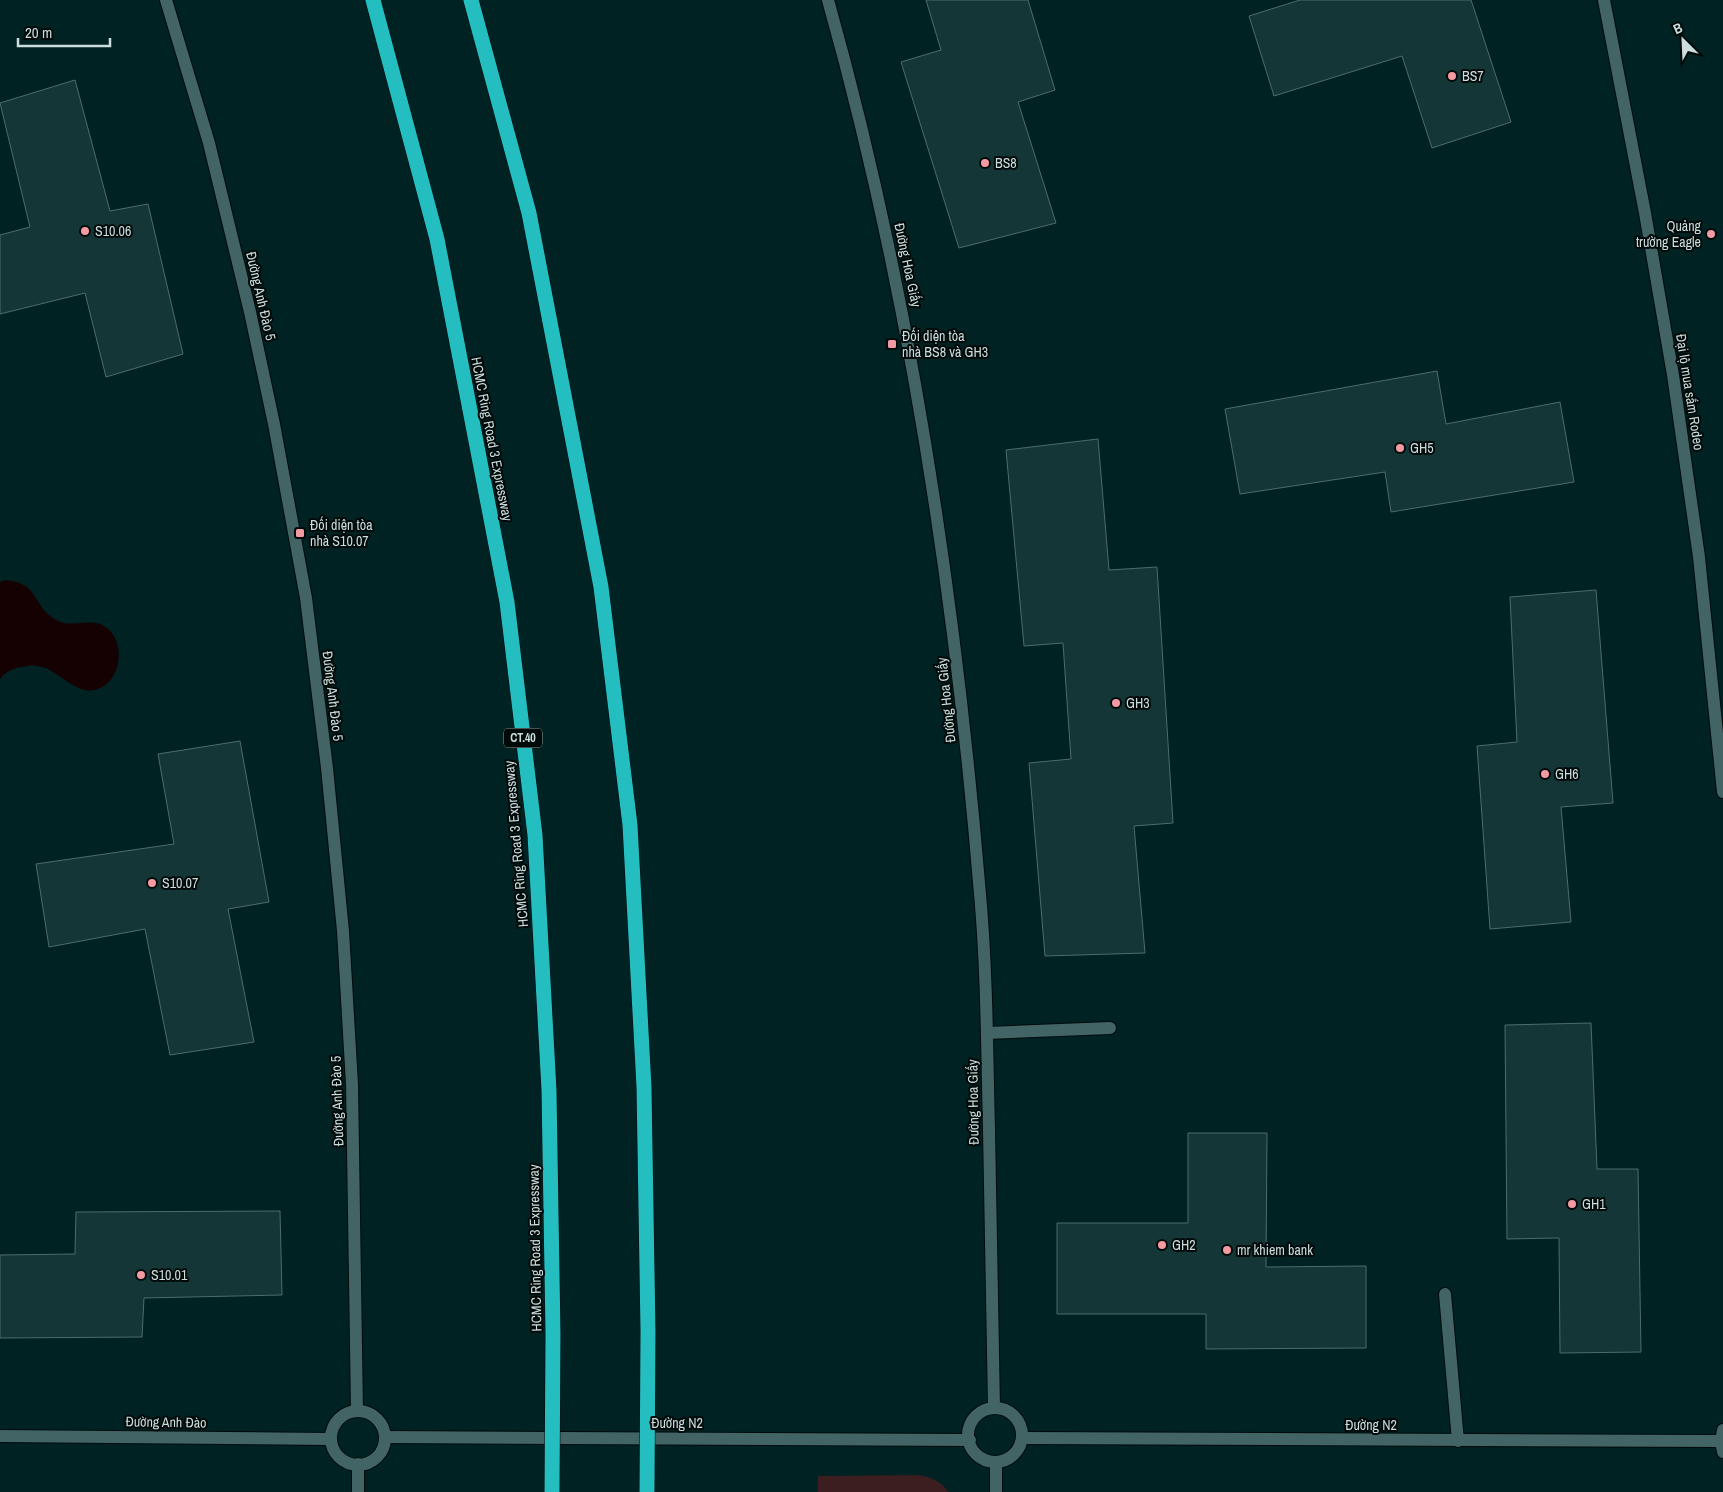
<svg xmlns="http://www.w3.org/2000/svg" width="1723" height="1492" viewBox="0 0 1723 1492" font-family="'Archivo Narrow',sans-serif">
<rect width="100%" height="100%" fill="#022"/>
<path fill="#3c1d20" d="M917 1475C932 1477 940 1481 949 1492H818V1476Z"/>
<path fill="#150002" d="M5 580C39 582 32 606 56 620 71 629 90 617 104 626 125 638 123 676 102 687 77 701 60 668 37 666 33 665 27 666 22 667 13 668 5 672 0 679V582Z"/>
<g fill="#143636" stroke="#4b6d6d">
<polygon points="926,0 1028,0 1055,90 1018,102 1056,223 959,248 901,62 941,50"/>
<polygon points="1300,0 1471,0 1511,122 1432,148 1402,56 1274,96 1249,16"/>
<polygon points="75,80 110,211 148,204 183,354 106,377 85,293 0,314 0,235 30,227 0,103"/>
<polygon points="1437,371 1446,424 1560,402 1574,482 1391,512 1385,472 1240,494 1225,409"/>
<polygon points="1098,439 1109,570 1157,567 1173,823 1134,826 1145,953 1045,956 1029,763 1071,759 1063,643 1024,646 1006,450"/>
<polygon points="1596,590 1613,803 1561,807 1571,922 1490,929 1477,746 1517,742 1510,597"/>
<polygon points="240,741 269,902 228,909 254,1042 170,1055 145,929 49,947 36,864 174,844 158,754"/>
<polygon points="1591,1023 1597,1169 1638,1169 1641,1352 1560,1353 1559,1238 1507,1239 1505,1025"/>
<polygon points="1188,1133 1267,1133 1266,1267 1366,1266 1366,1348 1206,1349 1206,1314 1057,1314 1057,1223 1188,1223"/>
<polygon points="280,1211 282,1295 144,1298 142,1337 0,1338 0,1255 75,1254 76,1212"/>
</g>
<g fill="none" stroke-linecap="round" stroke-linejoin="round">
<g stroke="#000a0b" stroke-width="14">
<g id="service">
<polyline points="987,1033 1110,1028"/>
<polyline points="1445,1294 1458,1441"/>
</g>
</g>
<g stroke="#000a0b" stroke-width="14">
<g id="minor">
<polyline points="166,0 209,143 250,312 274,424 306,598 327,768 343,931 352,1084 357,1411"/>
<path d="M828 0C910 291 955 592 980 894 987 972 987 1051 989 1129 991 1222 993 1315 994 1408"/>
<polyline points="1604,0 1645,213 1673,375 1699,557 1723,792"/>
<circle cx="995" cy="1435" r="27"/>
<circle cx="358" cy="1438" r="27"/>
<polyline points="1723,1430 1721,1441 1723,1452"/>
<polyline points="0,1436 331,1439"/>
<polyline points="385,1437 970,1440"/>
<polyline points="1022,1438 1721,1441"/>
<polyline points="358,1492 358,1464"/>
<polyline points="996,1492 996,1462"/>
</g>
</g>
<use href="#service" stroke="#426464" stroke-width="12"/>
<use href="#minor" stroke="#426464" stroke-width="12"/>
<g stroke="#000a0b" stroke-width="16" stroke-linecap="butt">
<g id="motorway-bridge">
<polyline points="373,0 437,239 507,602 535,835 549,1090 553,1334 552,1492"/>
<polyline points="471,0 529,213 601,587 630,825 644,1087 648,1331 647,1492"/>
</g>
</g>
<use href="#motorway-bridge" stroke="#24bec0" stroke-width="15"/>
</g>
<g fill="#f49aa2" stroke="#010909" stroke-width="2">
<circle cx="1452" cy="76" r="5"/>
<circle cx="985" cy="163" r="5"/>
<circle cx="85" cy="231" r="5"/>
<circle cx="1711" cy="234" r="5"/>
<rect x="887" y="339" width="10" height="10" rx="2.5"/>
<circle cx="1400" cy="448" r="5"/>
<rect x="295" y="528" width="10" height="10" rx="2.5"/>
<circle cx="1116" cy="703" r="5"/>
<circle cx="1545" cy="774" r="5"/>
<circle cx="152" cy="883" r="5"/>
<circle cx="1572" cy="1204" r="5"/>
<circle cx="1162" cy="1245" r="5"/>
<circle cx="1227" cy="1250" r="5"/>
<circle cx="141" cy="1275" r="5"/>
</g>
<g text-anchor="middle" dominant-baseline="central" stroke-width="4" stroke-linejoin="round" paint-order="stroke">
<rect fill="#010909" stroke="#8e9d9d" stroke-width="1" x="504" y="728.5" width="38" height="19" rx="4"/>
<g font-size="12" font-weight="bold" fill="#cbdddd">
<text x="523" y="738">CT.40</text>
</g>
<g font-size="14" fill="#cbdddd" stroke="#010909" text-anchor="start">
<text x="1462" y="76">BS7</text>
<text x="995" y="163">BS8</text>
<text x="1701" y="226" text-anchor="end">Quảng<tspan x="1701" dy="16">trường Eagle</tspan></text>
<text x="95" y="231">S10.06</text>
<text x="902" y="336">Đối diện tòa<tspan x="902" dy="16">nhà BS8 và GH3</tspan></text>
<text x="1410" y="448">GH5</text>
<text x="310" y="525">Đối diện tòa<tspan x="310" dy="16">nhà S10.07</tspan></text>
<text x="1126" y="703">GH3</text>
<text x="1555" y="774">GH6</text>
<text x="162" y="883">S10.07</text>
<text x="1582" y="1204">GH1</text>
<text x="1172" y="1245">GH2</text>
<text x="1237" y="1250">mr khiem bank</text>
<text x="151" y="1275">S10.01</text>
</g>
<g font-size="14" fill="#cbdddd" stroke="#010909">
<text transform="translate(908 265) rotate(78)">Đường Hoa Giấy</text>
<text transform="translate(261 296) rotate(77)">Đường Anh Đào 5</text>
<text transform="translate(1690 392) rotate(81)">Đại lộ mua sắm Rodeo</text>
<text transform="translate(492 439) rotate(79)">HCMC Ring Road 3 Expressway</text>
<text transform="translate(333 696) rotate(83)">Đường Anh Đào 5</text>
<text transform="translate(946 700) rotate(-96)">Đường Hoa Giấy</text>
<text transform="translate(516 844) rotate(-95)">HCMC Ring Road 3 Expressway</text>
<text transform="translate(337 1101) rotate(-92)">Đường Anh Đào 5</text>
<text transform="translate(973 1102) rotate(-91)">Đường Hoa Giấy</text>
<text transform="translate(535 1248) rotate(-91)">HCMC Ring Road 3 Expressway</text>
<text transform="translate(166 1422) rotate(1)">Đường Anh Đào</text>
<text x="677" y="1423">Đường N2</text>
<text x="1371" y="1425">Đường N2</text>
</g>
</g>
<g transform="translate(1683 40) rotate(336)" stroke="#010909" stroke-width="4" paint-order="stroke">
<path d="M0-4L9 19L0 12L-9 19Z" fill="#cbdddd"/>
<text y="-8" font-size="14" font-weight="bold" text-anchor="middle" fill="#cbdddd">B</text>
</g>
<path d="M18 38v8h92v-8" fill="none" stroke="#cbdddd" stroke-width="2.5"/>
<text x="25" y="38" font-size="15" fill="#cbdddd" stroke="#010909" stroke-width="4" paint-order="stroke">20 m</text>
</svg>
